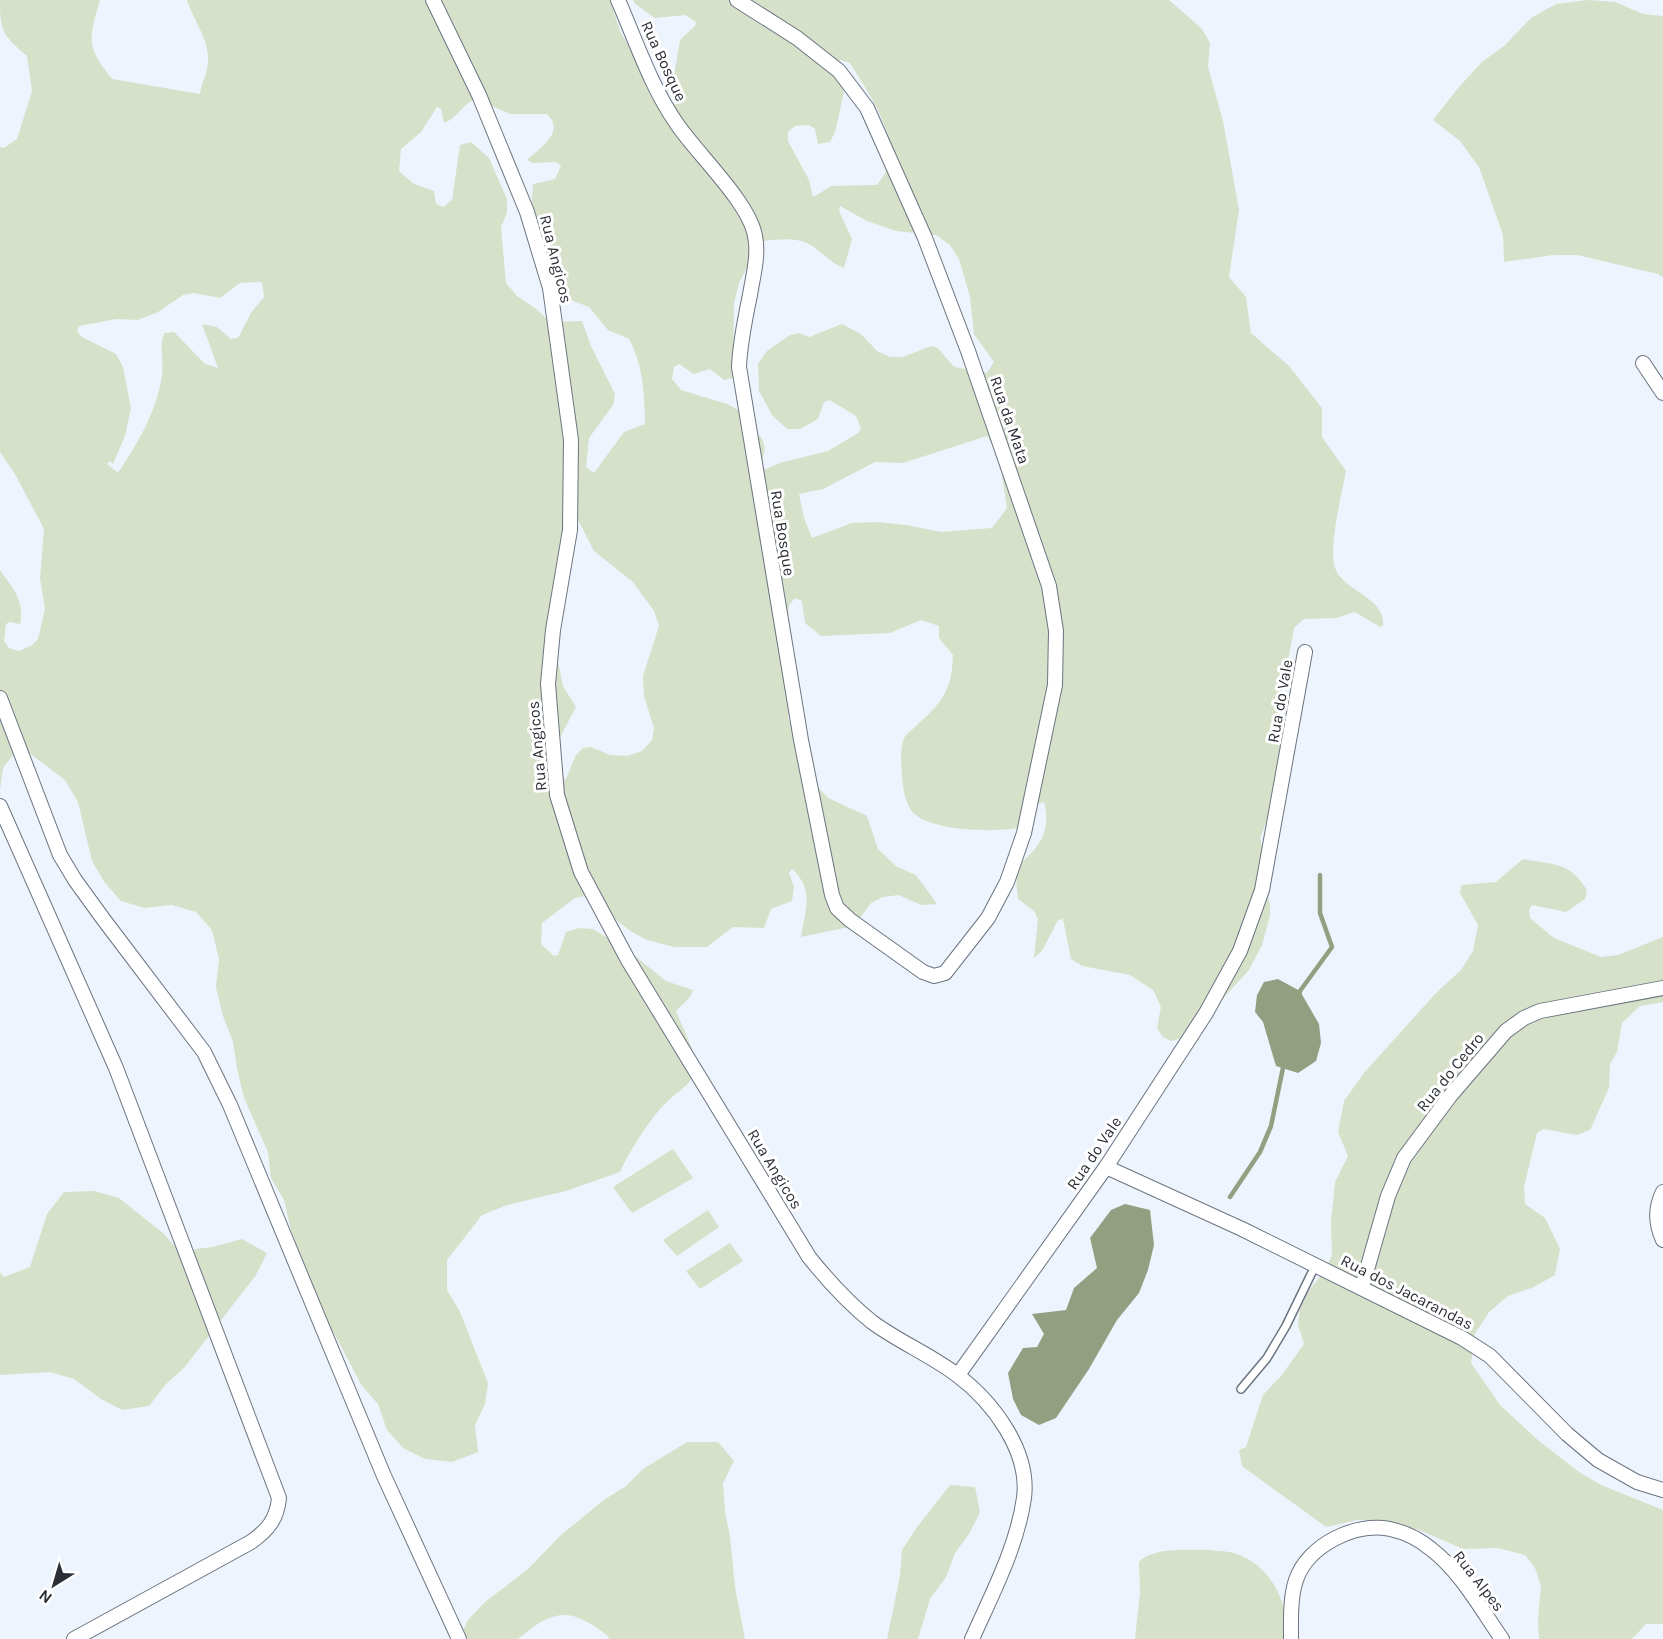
<svg xmlns="http://www.w3.org/2000/svg" width="1663" height="1639" viewBox="0 0 1663 1639" font-family="Karla,sans-serif">
<rect width="100%" height="100%" fill="#edf4fd"/>
<g fill="#d7e0c9" fill-rule="evenodd">
<path d="M0 0H100C89 39 85 45 112 79L200 94C201 84 208 72 208 62 210 40 193 20 187 0H610L620 31 644 73 650 95 661 99 669 107 678 103 664 87 674 75 680 40 695 26 696 22 685 15 655 18 635 4 633 0H1169L1202 29 1210 43 1208 67 1223 121 1239 210 1229 277 1246 297 1251 333 1289 366 1322 408V437L1346 471C1342 494 1328 547 1335 568 1344 592 1386 597 1383 626L1380 627 1355 612 1336 618 1304 619 1294 628 1281 700 1282 758 1271 810 1260 838 1265 859 1264 886 1270 904V915L1262 945 1249 970 1197 1027 1183 1038 1171 1041 1163 1037 1157 1028 1161 1007 1153 990 1130 975 1082 966 1071 959 1063 919 1058 920 1042 951 1034 958 1038 919 1034 911 1018 899C1017 888 1014 875 1020 865 1023 860 1029 856 1033 851 1046 837 1049 820 1044 802L1037 804 1021 827C997 833 927 832 911 810 904 799 903 788 902 775 901 764 900 749 904 738 907 733 916 727 920 722 944 701 952 687 953 655L939 638V626L921 620 890 633 821 636 805 623 802 601 795 598 789 605 788 620 793 681 788 719 811 758 816 785 828 798 867 816 878 849 897 867 916 875 937 904 921 905 899 895 883 897 871 903 854 926 801 937C805 910 815 890 792 869L789 873 794 887 792 901 771 909 764 928 733 927 707 947H674L647 940 632 932 584 896 575 898 542 923 541 944 554 956 558 955 566 932 579 928 593 929 629 951 666 981 693 990 690 997 676 1011C681 1025 697 1054 696 1068 695 1081 679 1091 670 1099 653 1113 629 1152 620 1172L566 1191 507 1205 482 1215 447 1260V1290L460 1312 488 1383 485 1404 475 1425 478 1452 452 1462 425 1459 403 1448 387 1430 378 1404 362 1386 335 1335 319 1317 312 1288 291 1230 284 1200 271 1178 268 1152 244 1098 237 1068 233 1042 223 1016 216 987 219 959 212 930 196 912 172 905 145 908 121 901 105 883 92 861 78 802 65 780 20 746 3 768 0 790V570C13 589 25 600 20 624L10 622 6 624 4 641 9 648 19 651 31 646 38 639 45 609 40 578 44 529 15 474 0 452V147L4 148 17 139 32 91 27 56C3 35 0 32 0 0ZM840 60 850 63C865 87 891 125 890 154 890 166 884 176 877 185L832 186 813 197 809 180 788 141V132L795 126 809 125 815 129 818 144 830 142 835 132 844 92 834 64ZM476 99 510 114H547C566 132 540 148 527 160L533 163 557 162 561 166 555 179 533 184 530 222 535 246 568 299 589 307 608 330 629 339C644 367 644 393 645 424L624 432 594 473 586 467 589 438 613 405 615 394 591 346 582 321 550 322 535 308 517 296 506 283 501 227 507 213V199L489 158 471 142 460 145 452 200 443 207 436 204 434 191 414 184 399 171 401 149 421 132 437 107 441 109 444 123C458 118 463 103 476 99ZM840 206 867 221 896 231 936 235 950 245 959 259 970 297 974 334 994 362 987 373 954 367 938 348 931 346 903 357H890L877 351 861 334 842 324 809 337 799 333 790 335 767 351 758 364 759 391 772 415 787 429H800L818 419 824 402 830 400 856 416 861 428 858 433 828 451 783 462 758 472C762 460 769 448 760 436L751 435 738 410 727 404 681 390 672 379 674 367 679 364 694 374 710 369 724 380 733 378 734 303 739 283 747 267 753 243C769 240 794 236 809 244 822 251 828 262 844 268L852 239 839 211ZM262 282 264 297 251 313 238 338 231 339 217 327 202 324 218 368 205 364 174 332 164 333C159 347 164 360 162 375 157 411 138 443 118 473L107 464 110 461 113 464 125 436 131 408 123 367 116 354 82 337 77 331 79 326 116 319 138 320 158 312 183 295 194 293 220 298 240 283ZM987 436 999 457 1007 508 992 528 941 532 906 525 877 522 852 523 812 538 804 518 799 494 823 489 875 462 903 463ZM575 514 594 551 633 582 654 611 659 626 643 676 644 696 654 728 652 740 642 751 627 756 610 755 591 747 583 748 576 755 565 781 556 745 576 707 563 686 554 642 553 583Z"/>
<polygon points="1588,0 1615,2 1643,14 1663,16 1663,277 1658,274 1577,255 1553,255 1504,262 1503,235 1479,167 1460,141 1433,120 1459,87 1482,62 1504,46 1531,18 1556,4"/>
<path d="M1523 859C1554 865 1569 861 1587 890L1585 899 1566 912 1532 905 1529 910 1530 918 1554 938 1601 957 1618 955 1663 937V1002L1640 1006 1622 1023 1617 1052 1610 1064 1609 1088 1590 1130 1577 1135 1543 1129 1537 1133 1524 1187 1525 1204 1545 1218 1560 1249 1555 1275 1534 1287 1508 1296 1489 1312 1475 1334 1471 1363 1500 1405 1539 1441 1579 1472 1601 1485 1663 1510V1624H1646L1632 1639H1539L1538 1619 1541 1586 1535 1568 1525 1555 1498 1548 1463 1549 1417 1529 1396 1532 1380 1520H1357L1326 1527C1298 1506 1270 1487 1242 1466L1239 1450 1246 1447 1263 1395 1281 1376 1304 1344 1298 1324 1300 1309 1310 1289 1327 1268 1332 1254 1331 1221 1335 1182 1348 1156 1338 1132 1344 1101 1364 1073 1435 994 1461 970 1473 951 1478 925 1460 893 1461 885 1496 882Z"/>
<polygon points="673,1149 693,1178 632,1213 613,1187"/>
<polygon points="94,1191 119,1198 163,1233 179,1251 212,1247 242,1239 267,1253 256,1275 184,1368 166,1384 149,1406 122,1410 101,1399 74,1379 50,1372 0,1375 0,1272 4,1277 30,1267 47,1214 64,1192"/>
<polygon points="708,1210 719,1227 677,1256 663,1240"/>
<polygon points="730,1243 743,1261 700,1289 686,1271"/>
<path d="M687 1442H718L734 1461 723 1483 725 1512 730 1536 735 1587 745 1639H609L608 1636C571 1607 554 1608 518 1639H459L468 1620 485 1602 527 1570 561 1535 604 1500 626 1486 643 1469Z"/>
<polygon points="950,1485 975,1487 980,1512 969,1534 955,1553 946,1577 930,1599 918,1639 887,1639 900,1576 902,1550 917,1527"/>
<path d="M1209 1550C1218 1551 1229 1551 1237 1554 1271 1566 1290 1604 1286 1639H1135L1140 1593 1139 1562C1152 1547 1190 1550 1209 1550Z"/>
</g>
<g fill="#949f81">
<polygon points="1278,979 1300,991 1319,1024 1321,1043 1316,1061 1298,1073 1276,1066 1263,1022 1255,1012 1257,995 1264,982"/>
<polygon points="1125,1204 1150,1210 1154,1245 1148,1270 1139,1293 1117,1320 1089,1369 1056,1418 1039,1425 1021,1415 1013,1399 1008,1373 1023,1348 1037,1347 1044,1334 1032,1314 1066,1310 1074,1288 1097,1268 1090,1238 1111,1210"/>
</g>
<g fill="none" stroke-linecap="round" stroke-linejoin="round">
<g stroke="#949f81" stroke-width="4.5">
<polyline points="1299,996 1300,991 1332,947 1320,913 1320,875"/>
<polyline points="1230,1197 1260,1152 1271,1126 1284,1063"/>
</g>
<g stroke="#6a7481" stroke-width="10">
<polyline id="service" points="1241,1389 1267,1358 1286,1326 1316,1264"/>
</g>
<g stroke="#6a7481" stroke-width="16">
<g id="minor">
<path d="M433 0 479 95 527 212 550 288 571 440 570 530 553 630 548 684 557 795 581 872 628 960 809 1257C829 1282 847 1302 872 1322 899 1342 931 1355 957 1375 993 1402 1030 1451 1024 1498 1017 1547 992 1594 972 1639"/>
<path d="M618 0C636 41 651 87 677 124 697 154 749 202 755 236 759 255 753 276 750 295 745 319 740 342 739 367L801 740 832 895 837 908 850 920 923 972 934 976 945 973 988 918 1007 882 1024 833 1055 685 1056 631 1049 586 968 351 925 238 867 108 839 71 797 38 737 0"/>
<polyline points="1643,363 1663,393"/>
<polyline points="0,698 60,855 75,880 104,920 204,1052 230,1105 384,1476 459,1639"/>
<path d="M0 806 116 1068 279 1498C277 1519 268 1530 251 1542L74 1639"/>
<polyline points="1106,1167 1242,1229 1462,1338 1490,1356 1567,1434 1598,1460 1637,1482 1663,1490"/>
<path d="M1663 1192C1655 1208 1656 1225 1663 1240"/>
<polyline points="1362,1287 1388,1196 1404,1158 1450,1096 1506,1031 1524,1018 1540,1011 1663,988"/>
<polyline points="958,1375 1106,1167 1206,1013 1240,951 1262,890 1305,652"/>
<path d="M1291 1639C1291 1620 1290 1598 1296 1580 1308 1545 1355 1522 1390 1529 1404 1532 1420 1540 1431 1549 1461 1572 1481 1609 1502 1639"/>
</g>
</g>
<use href="#service" stroke="#fff" stroke-width="7"/>
<use href="#minor" stroke="#fff" stroke-width="14"/>
</g>
<g text-anchor="middle" dominant-baseline="central" stroke-width="6" stroke-linejoin="round" paint-order="stroke">
<g font-size="16" fill="#2b2f35" stroke="#fff">
<text transform="translate(664 61) rotate(65)">Rua Bosque</text>
<text transform="translate(556 259) rotate(76)">Rua Angicos</text>
<text transform="translate(1010 420) rotate(71)">Rua da Mata</text>
<text transform="translate(783 533) rotate(81)">Rua Bosque</text>
<text transform="translate(1280 701) rotate(-80)">Rua do Vale</text>
<text transform="translate(537 746) rotate(-95)">Rua Angicos</text>
<text transform="translate(1450 1072) rotate(-51)">Rua do Cedro</text>
<text transform="translate(1094 1153) rotate(-56)">Rua do Vale</text>
<text transform="translate(775 1169) rotate(59)">Rua Angicos</text>
<text transform="translate(1407 1292) rotate(27)">Rua dos Jacarandas</text>
<text transform="translate(1479 1581) rotate(52)">Rua Alpes</text>
</g>
</g>
<g transform="translate(54 1585) rotate(217)" stroke="#ffffff" stroke-width="4.5" paint-order="stroke">
<path d="M0-4.5L10 22L0 15L-10 22Z" fill="#2b2f35"/>
<text y="-9" font-size="16" font-weight="bold" text-anchor="middle" fill="#2b2f35">N</text>
</g>
</svg>
